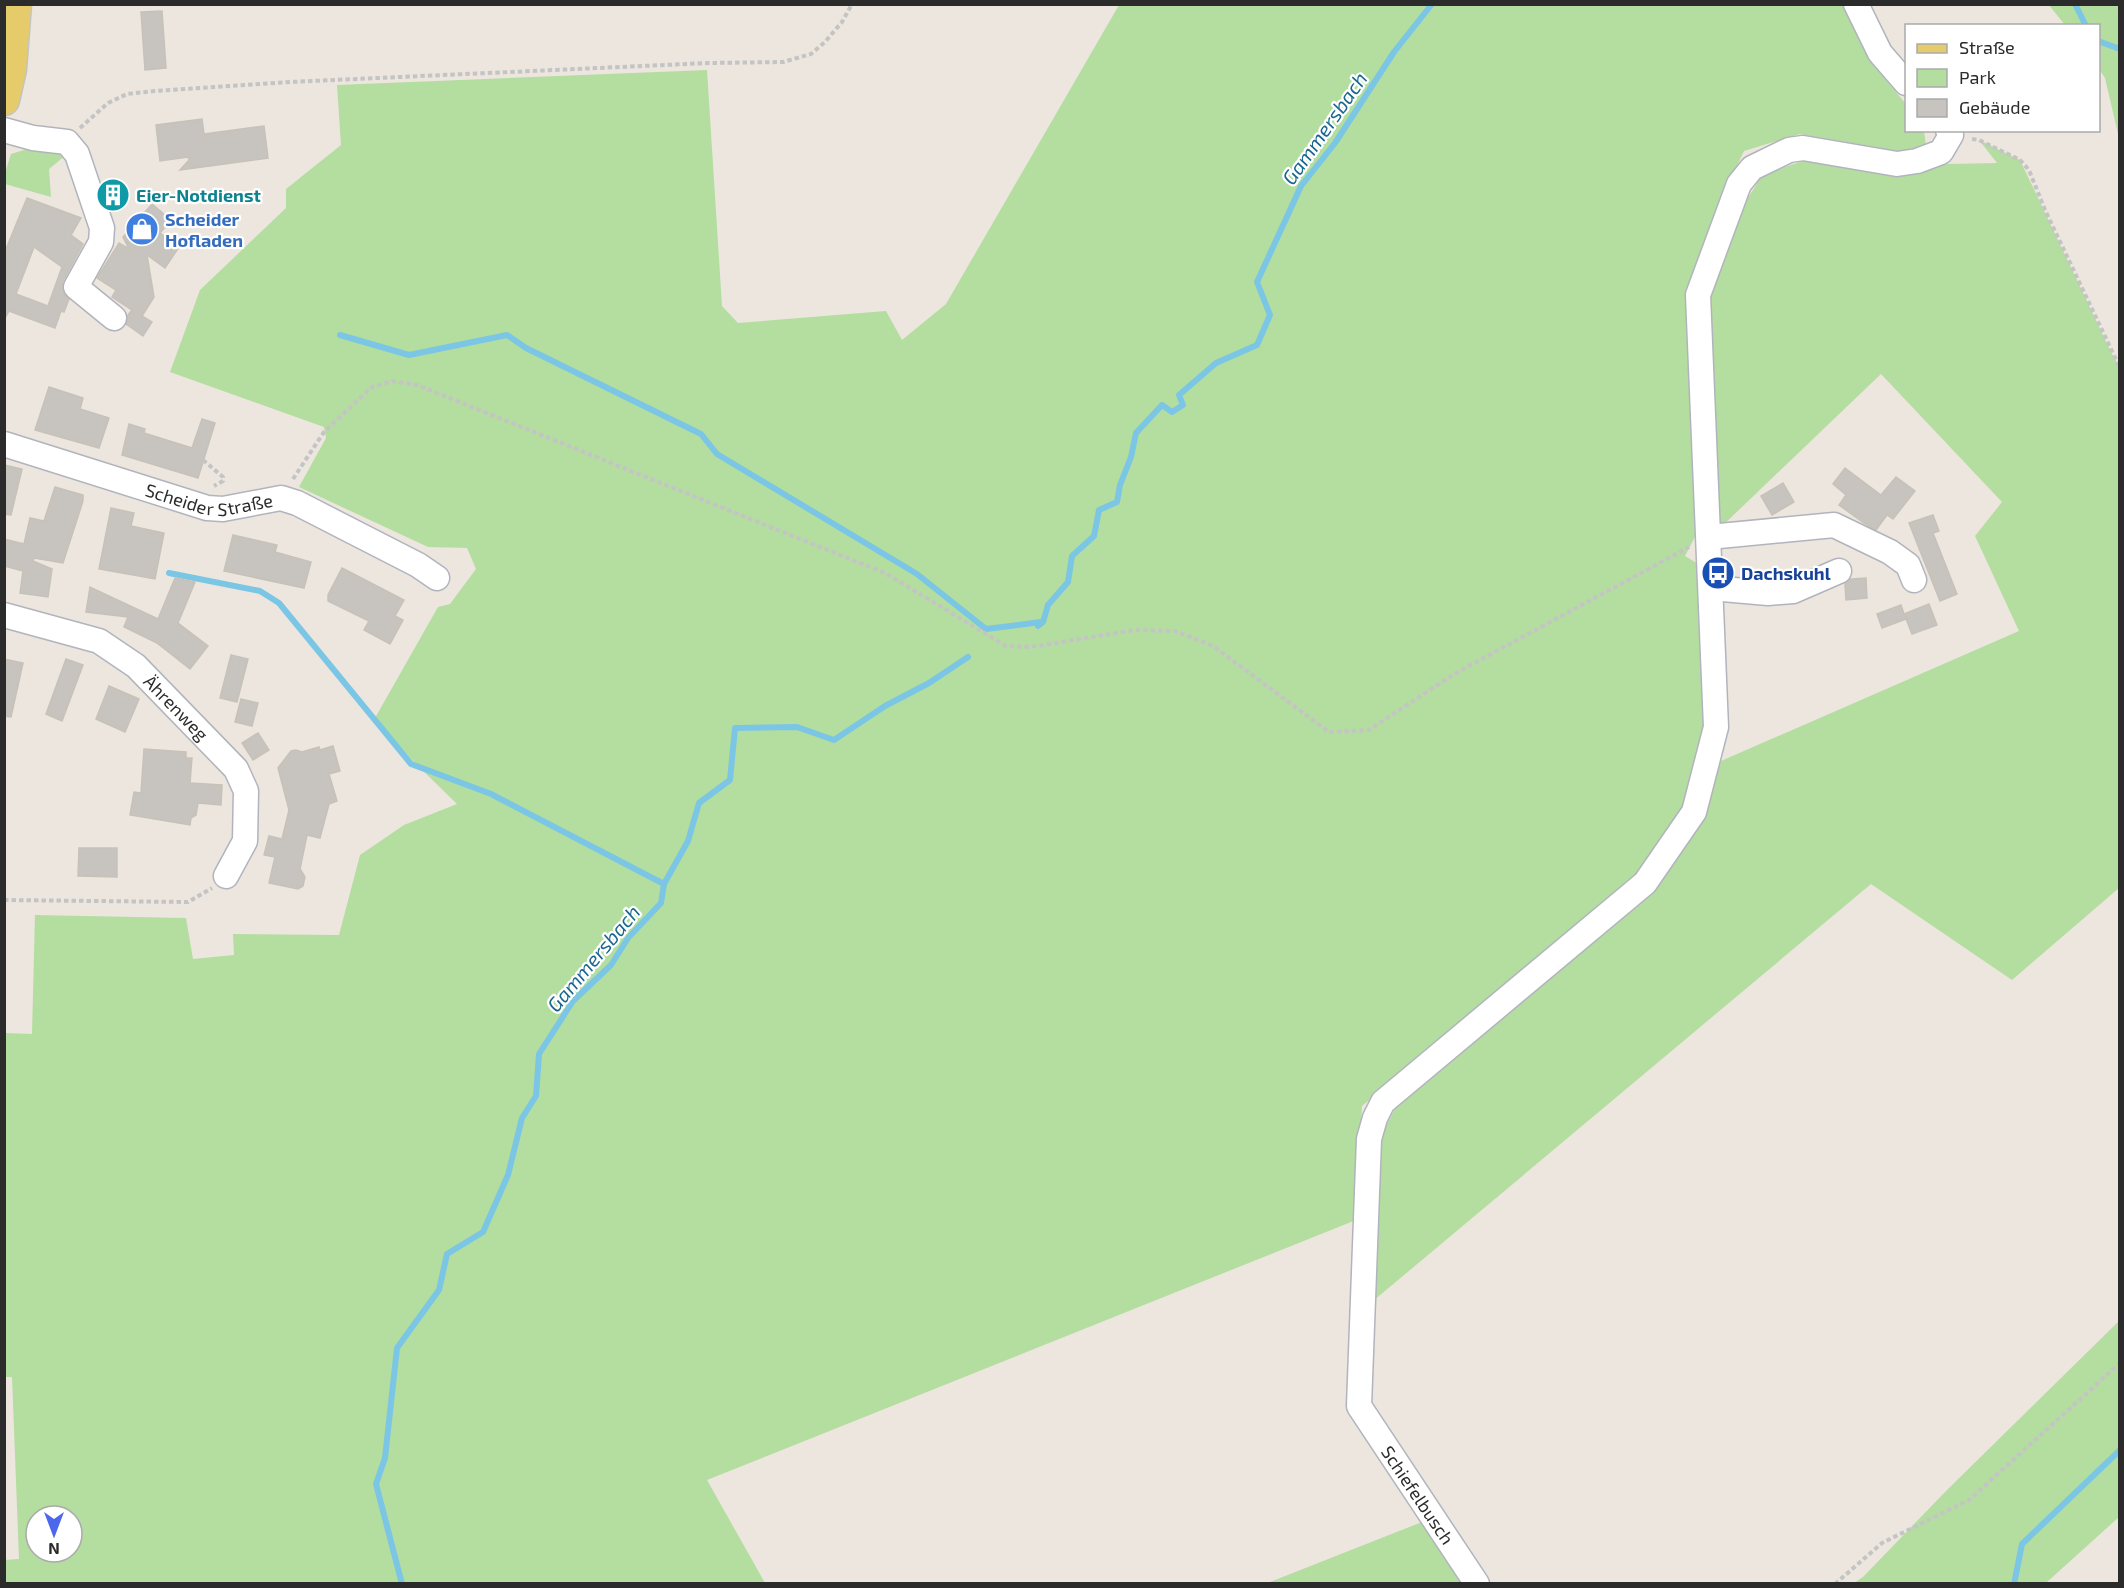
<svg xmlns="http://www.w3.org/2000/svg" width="2124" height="1588" viewBox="0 0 2124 1588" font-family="'Exo 2',sans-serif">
<rect width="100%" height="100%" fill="#ece6de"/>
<g fill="#b4dda0" fill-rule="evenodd">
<path d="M1119 5H1844L1869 60 1906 104V130L1924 131 1926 146 1899 151 1800 134 1744 151 1732 176 1688 289 1698 531 1685 556 1700 565 1706 727 1686 805 1638 877 1362 1106 1356 1220 707 1480 765 1583 5 1584 4 1560 19 1559 12 1377H4V1033L32 1034 35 915 186 918 193 959 234 955 233 934 339 935 360 855 404 825 457 804 411 759 375 718 438 607 450 604 476 569 467 548 428 547 299 487 326 438 324 427 170 372 200 290 286 208V189L341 145 337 85 707 70 722 306 738 323 886 311 902 340 946 304ZM36 1516H72V1552H36Z"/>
<polygon points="2049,5 2119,5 2119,138 2105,78 2099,69 2098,26 2065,25"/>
<polygon points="1979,140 2020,160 2112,354 2119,366 2119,888 2012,980 1871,884 1373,1301 1381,1136 1397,1105 1656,889 1704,817 1721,761 2019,631 1975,536 2002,502 1881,374 1720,528 1717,499 1710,294 1744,204 1763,174 1803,161 1898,177 1948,164 1997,163"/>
<polygon points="37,146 66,155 49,169 51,197 5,184 5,173 11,154"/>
<polygon points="2119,1321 2119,1517 2047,1582 2048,1583 1854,1583 1863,1577 1947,1490"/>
<polygon points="1422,1522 1463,1584 1265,1584"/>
</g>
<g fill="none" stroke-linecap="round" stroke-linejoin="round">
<g stroke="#7bc6e5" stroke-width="6">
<polyline points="2075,4 2086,26"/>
<polyline points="2098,41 2120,49"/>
<polyline points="340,335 409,355 507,335 526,348 701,434 717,454 917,574 986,629 1041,622"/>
<polyline points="169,573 260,591 279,603 411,764 491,794 664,884"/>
<polyline points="1038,626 1043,622 1048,605 1068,582 1072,556 1094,536 1099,510 1117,502 1120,485 1131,457 1136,433 1162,405 1172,412 1183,405 1179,395 1216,363 1257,345 1270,315 1257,282 1301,186 1335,143 1394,52 1432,4"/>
<polyline points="402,1584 376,1484 385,1458 397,1348 439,1290 447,1254 483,1232 508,1175 522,1118 536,1096 539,1054 573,1001 611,965 628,938 661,903 664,884 688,841 699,803 730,780 735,728 797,727 834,740 885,706 929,683 968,657"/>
<polyline points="2014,1584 2022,1544 2120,1450"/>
</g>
</g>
<g fill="#c7c3be" stroke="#c7c2b8" stroke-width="1.5" fill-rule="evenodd">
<polygon points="162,11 166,68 145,70 141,12"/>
<polygon points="202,119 204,134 264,126 268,158 180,170 189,160 188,157 160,161 156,125"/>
<path d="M27 198 81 218 71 235 83 244 63 281V292L69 299 64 312 61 311 55 328 9 311 4 320V254ZM34 247 62 267 48 306 16 294Z"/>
<polygon points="152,204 171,220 160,233 179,247 165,268 147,255 154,297 142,316 152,322 143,336 126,324 128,315 132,310 112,297 116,290 97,278 119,243 129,249 123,237"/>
<polygon points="49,387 83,398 80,409 109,418 99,448 35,430"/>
<polygon points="202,419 215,423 198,478 122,455 129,424 145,429 144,433 192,448"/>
<polygon points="4,465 22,469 11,515 4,514"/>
<polygon points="1845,468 1881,495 1896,477 1915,491 1893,519 1887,515 1876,530 1864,523 1839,505 1846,495 1833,484"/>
<polygon points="1783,483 1794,502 1772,515 1761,496"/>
<polygon points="55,487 83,495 83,501 63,563 34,558 33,561 52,569 48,597 20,593 23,571 4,566 4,539 24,544 30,518 44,521"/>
<polygon points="111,508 134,513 131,526 164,533 155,579 99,569"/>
<polygon points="1933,515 1939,531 1933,533 1957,594 1940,601 1909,523"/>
<polygon points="233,535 277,545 275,552 311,562 304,588 224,571"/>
<polygon points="342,568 404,600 395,616 403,620 390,644 364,630 369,621 328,601 328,595"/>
<polygon points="175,578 195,582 178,623 208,646 190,669 157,643 124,627 128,617 86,612 90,587 158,619"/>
<polygon points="1866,578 1867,598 1846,600 1845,584 1851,579"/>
<polygon points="1929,604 1937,625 1912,634 1905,616 1906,619 1882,628 1877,614 1901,605 1904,614"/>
<polygon points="231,655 248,659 237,702 220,698"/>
<polygon points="4,659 23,663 11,717 4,716"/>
<polygon points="66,659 83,665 62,721 46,714"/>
<polygon points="109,686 139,699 125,732 96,719"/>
<polygon points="241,699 258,703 252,726 235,722"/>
<polygon points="258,733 269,750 253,760 242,743"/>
<polygon points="333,746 340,771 329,774 337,801 329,804 320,838 307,835 300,869 305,877 303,886 298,889 269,883 275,857 264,855 269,836 282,839 289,810 278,768 291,751 296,750 302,752 319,747 320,750"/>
<polygon points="144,749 186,752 186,758 192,758 190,783 222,785 221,805 198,803 196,815 191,818 190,825 130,815 134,792 141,793"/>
<polygon points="79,848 117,848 117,877 78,876"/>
</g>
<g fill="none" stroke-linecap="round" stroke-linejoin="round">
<g stroke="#b2b4bd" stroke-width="27">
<g id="minor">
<polyline points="1856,4 1880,53 1906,83"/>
<polyline points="4,130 33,138 67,142 77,154 102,228 101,242 76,287 114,318"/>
<path id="s1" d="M4 444 207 508 223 509 281 498 297 503 418 565 437 578"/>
<polyline points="1709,537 1834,525 1890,552 1908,565 1914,580"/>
<polyline points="1711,588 1768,593 1793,591 1839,571"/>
<path id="s2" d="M4 615 99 641 136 666 236 769 246 791 245 841 226 876"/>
<polyline points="1477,1584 1359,1406 1369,1139 1375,1118 1383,1102 1645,883 1694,812 1716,727 1698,295 1739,184 1752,168 1789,150 1803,148 1897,164 1917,161 1941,152 1951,135 1948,130"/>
</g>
</g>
<g stroke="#c4c4c4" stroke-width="33">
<polyline id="major" points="4,100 11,69 16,4"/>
</g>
<g stroke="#c4c4c4" stroke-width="4" stroke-dasharray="4.5 3" stroke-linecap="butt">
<polyline points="80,128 108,103 127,94 155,91 290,82 708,63 783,62 811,54 825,42 842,22 852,4"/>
<polyline points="1972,139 1979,140 2020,160 2029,170 2045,210 2120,368"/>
<polyline points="203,460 223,477 223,481 214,486"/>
<polyline points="293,479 324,432 372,387 392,381 417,385 885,573 1006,646 1029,647 1050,644 1134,630 1175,631 1213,646 1329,732 1369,730 1454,674 1689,547"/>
<polyline points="4,900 188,902 212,888"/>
<polyline points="1835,1584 1882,1543 1969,1500 2120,1363"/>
</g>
<use href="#minor" stroke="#fff" stroke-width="24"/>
<use href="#major" stroke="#e5cb6a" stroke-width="30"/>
</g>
<defs>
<g id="building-disc" transform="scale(1.725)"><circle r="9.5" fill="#0f9aa8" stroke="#fff"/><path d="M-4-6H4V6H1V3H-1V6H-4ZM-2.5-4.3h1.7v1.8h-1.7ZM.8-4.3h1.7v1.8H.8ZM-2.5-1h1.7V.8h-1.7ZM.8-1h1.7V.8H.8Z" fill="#fff"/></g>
<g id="shop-disc" transform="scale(1.725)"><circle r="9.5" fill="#3f7fe0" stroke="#fff"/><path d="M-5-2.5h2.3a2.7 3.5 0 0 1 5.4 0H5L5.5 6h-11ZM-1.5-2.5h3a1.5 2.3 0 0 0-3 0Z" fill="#fff"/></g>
<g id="bus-disc" transform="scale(1.725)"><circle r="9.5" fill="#1a4fb4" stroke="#fff"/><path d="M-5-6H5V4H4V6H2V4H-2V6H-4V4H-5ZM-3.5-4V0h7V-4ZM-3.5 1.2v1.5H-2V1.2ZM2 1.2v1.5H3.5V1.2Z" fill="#fff"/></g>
</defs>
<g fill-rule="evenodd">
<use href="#building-disc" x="113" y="195"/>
<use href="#shop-disc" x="142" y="229"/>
<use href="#bus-disc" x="1718" y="573"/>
</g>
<g text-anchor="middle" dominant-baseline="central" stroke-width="4.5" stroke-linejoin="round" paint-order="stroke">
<g font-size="18" font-weight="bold" fill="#0d838f" stroke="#fff" text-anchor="start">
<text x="136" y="195">Eier-Notdienst</text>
</g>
<g font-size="18" font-weight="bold" fill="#366cbe" stroke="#fff" text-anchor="start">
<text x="165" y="219">Scheider<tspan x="165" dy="21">Hofladen</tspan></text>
</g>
<g font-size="18" fill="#2b2b2b" stroke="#fff">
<text stroke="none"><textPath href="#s1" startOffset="214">Scheider Straße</textPath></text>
<text stroke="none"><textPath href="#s2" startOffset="201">Ährenweg</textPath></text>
<text transform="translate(1418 1495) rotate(56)">Schiefelbusch</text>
</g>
<g font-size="18" font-weight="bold" fill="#164399" stroke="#fff" text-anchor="start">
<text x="1741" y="573">Dachskuhl</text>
</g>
<g font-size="20" font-style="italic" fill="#196691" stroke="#fff">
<text transform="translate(1324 128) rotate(-55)">Gammersbach</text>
<text transform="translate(593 958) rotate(-50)">Gammersbach</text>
</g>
</g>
<rect width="2124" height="1588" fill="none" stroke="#2b2b2b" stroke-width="12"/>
<rect x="1905" y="24" width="195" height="108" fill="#ffffff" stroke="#aaaaaa" stroke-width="1.5"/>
<rect x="1917" y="44" width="30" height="9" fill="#e5cb6a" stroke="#aaaaaa" stroke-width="1.5"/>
<text x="1959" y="54" font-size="18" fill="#2b2b2b">Straße</text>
<rect x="1917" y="69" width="30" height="18" fill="#b4dda0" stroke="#aaaaaa" stroke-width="1.5"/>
<text x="1959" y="84" font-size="18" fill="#2b2b2b">Park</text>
<rect x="1917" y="99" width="30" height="18" fill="#c7c3be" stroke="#aaaaaa" stroke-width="1.5"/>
<text x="1959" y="114" font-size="18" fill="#2b2b2b">Gebäude</text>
<g transform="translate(54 1534) rotate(180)"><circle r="28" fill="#ffffff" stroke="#aaaaaa" stroke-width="1.5"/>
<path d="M0-4.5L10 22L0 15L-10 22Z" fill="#4c67eb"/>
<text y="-9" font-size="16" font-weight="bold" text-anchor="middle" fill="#2b2b2b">N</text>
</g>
</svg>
